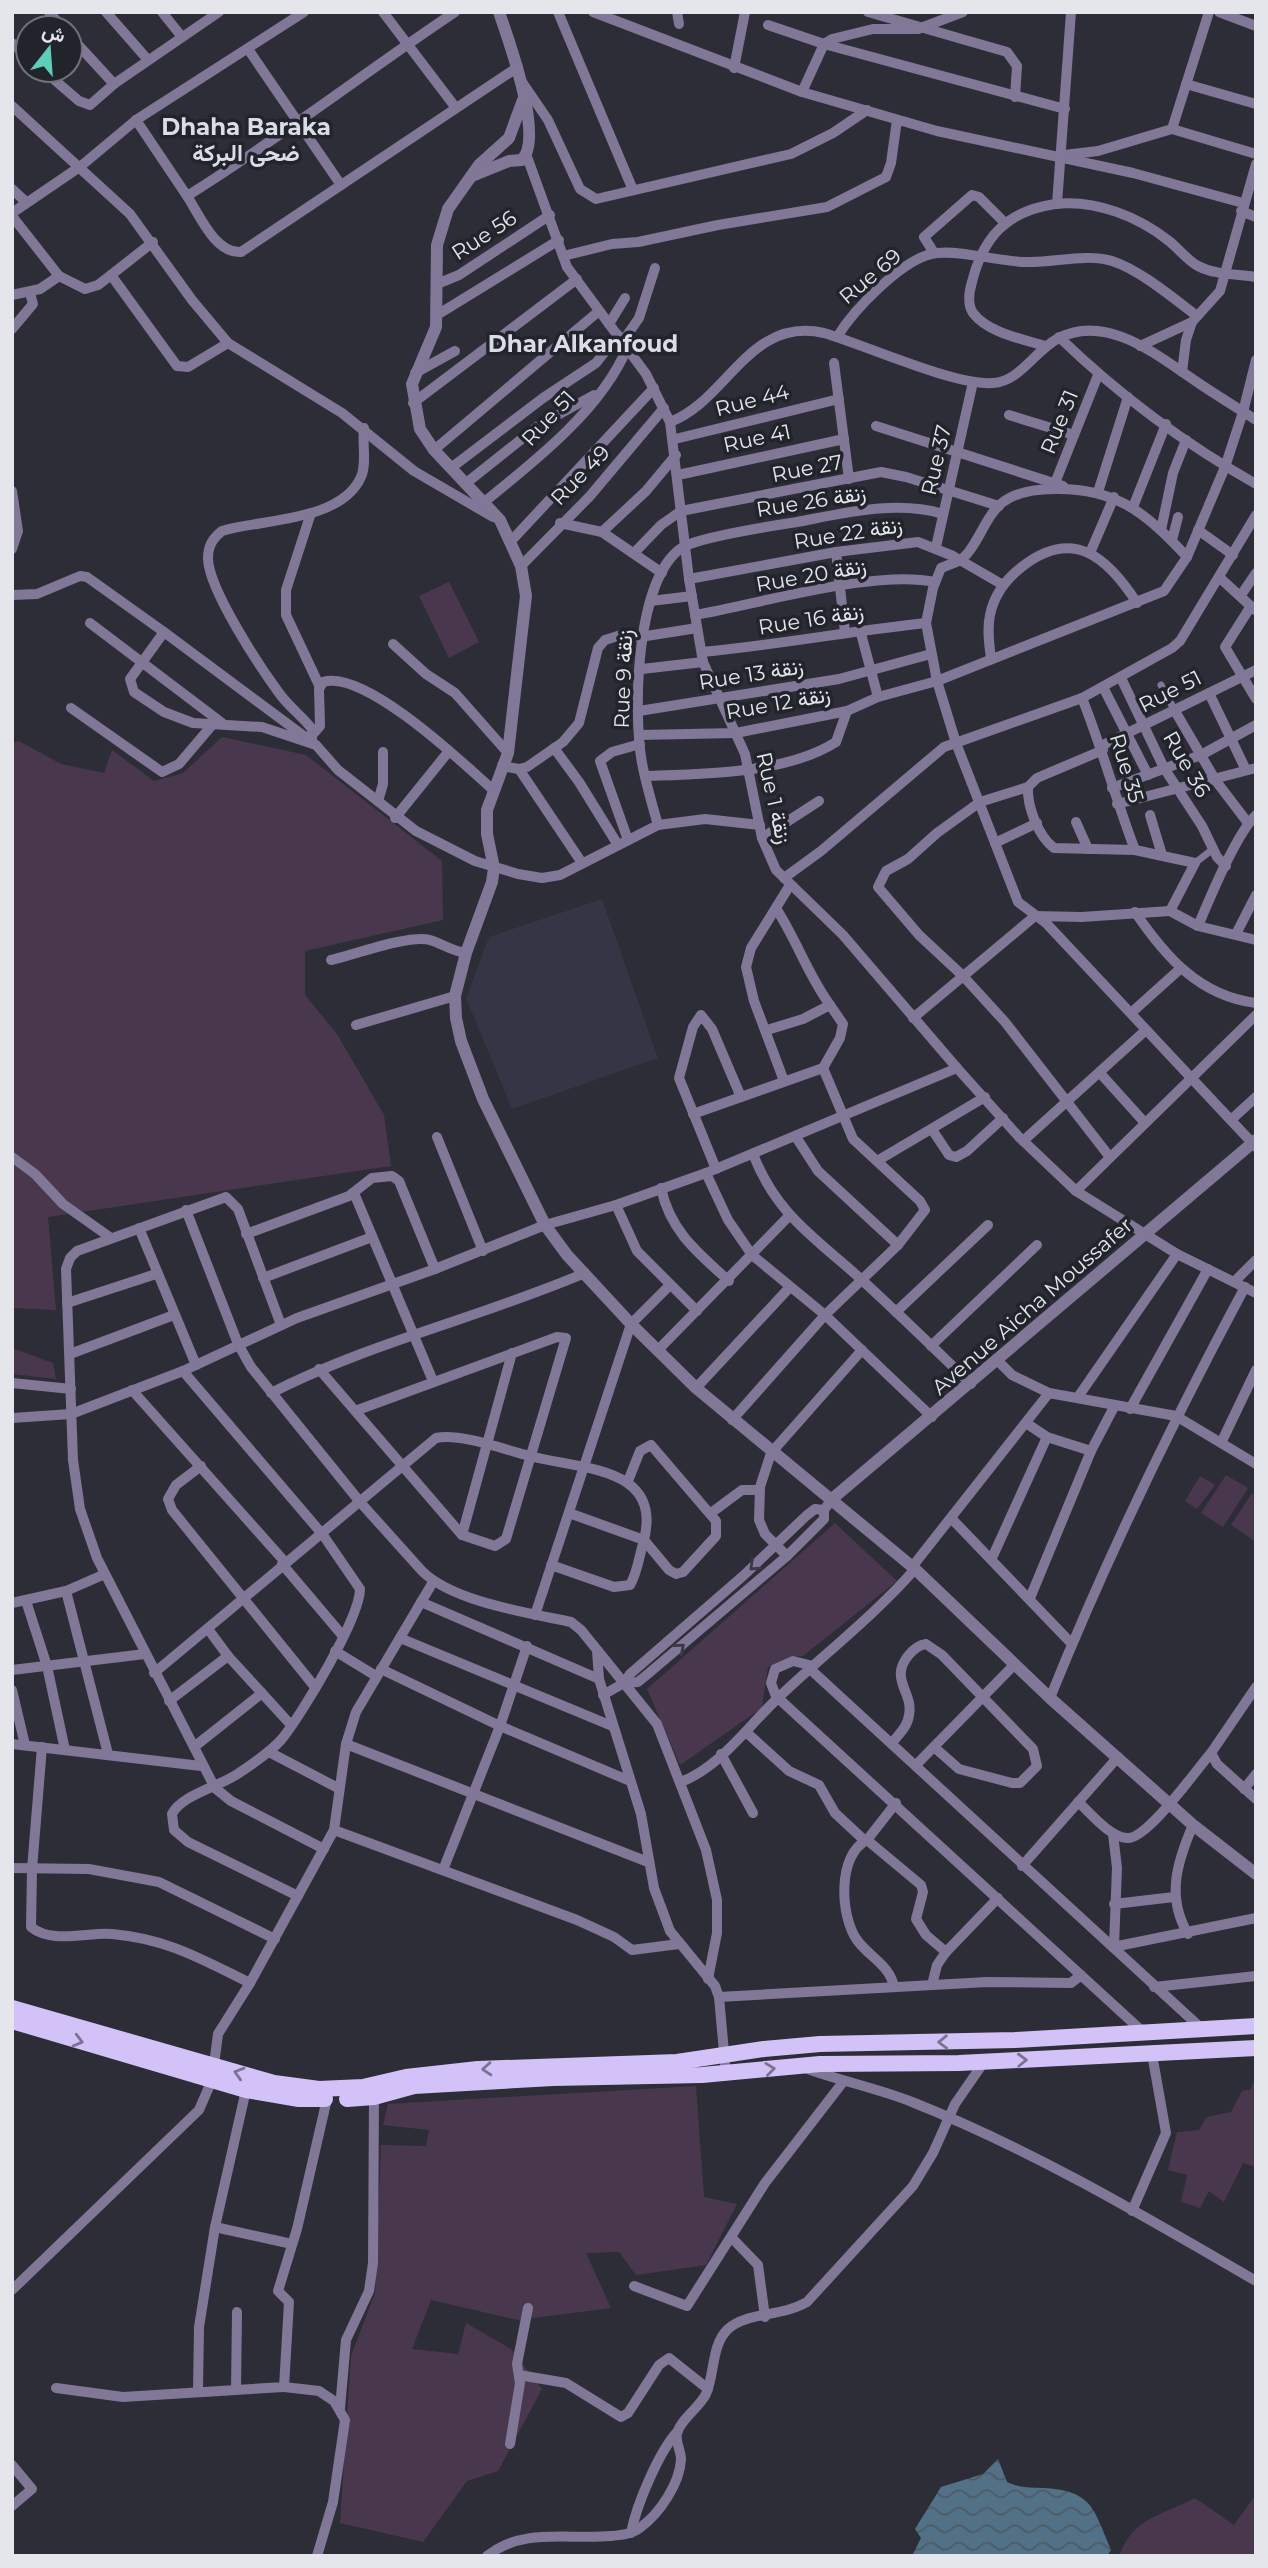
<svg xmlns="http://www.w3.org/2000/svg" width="1268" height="2568" viewBox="0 0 1268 2568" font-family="Montserrat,Vazirmatn,sans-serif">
<defs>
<pattern id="water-waves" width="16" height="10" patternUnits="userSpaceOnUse" patternTransform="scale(1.75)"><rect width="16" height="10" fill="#527187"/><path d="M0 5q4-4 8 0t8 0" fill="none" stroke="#4c5b67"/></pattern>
</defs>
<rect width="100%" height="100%" fill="#2c2d36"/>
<polygon fill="#343645" points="602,899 658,1058 512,1109 466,998 489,937"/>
<g fill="#49384d">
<polygon points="449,582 479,642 449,658 419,596"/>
<polygon points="222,737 306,755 442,861 443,920 305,951 305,995 337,1034 384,1115 391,1166 48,1217 56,1310 12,1308 12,743 19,741 61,764 104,773 112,750 154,781 183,773"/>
<polygon points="12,1348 53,1363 56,1379 12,1374"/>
<polygon points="1226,1475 1248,1488 1223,1527 1201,1513"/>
<polygon points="1200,1476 1215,1485 1197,1509 1185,1501"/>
<polygon points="1252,1493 1256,1496 1256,1542 1231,1525"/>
<polygon points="835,1523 897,1581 803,1656 789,1657 768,1667 762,1708 680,1765 647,1689"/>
<polygon points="1256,2075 1256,2167 1243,2163 1224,2202 1209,2191 1200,2208 1181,2202 1187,2175 1168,2170 1177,2132 1199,2130 1207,2117 1231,2112 1242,2091 1251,2089"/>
<polygon points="696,2086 704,2197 737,2204 706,2265 636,2275 619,2252 586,2253 611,2308 518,2320 431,2300 412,2349 458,2354 466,2323 511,2349 542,2389 498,2471 467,2481 423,2542 340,2523 351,2356 375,2293 381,2145 426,2146 429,2130 383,2125 388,2104"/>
<path d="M1256 2494V2556H1119C1134 2516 1162 2516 1195 2498L1234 2525Z"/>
</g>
<path fill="url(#water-waves)" d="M998 2459 1007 2482C1020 2488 1031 2488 1045 2488 1093 2491 1094 2510 1111 2550L1107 2556H912L921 2538 915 2529 941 2487 983 2474Z"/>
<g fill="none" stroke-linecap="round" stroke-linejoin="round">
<g stroke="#817797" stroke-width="7">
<polyline points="1161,685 1175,711"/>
<polyline points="1195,863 1213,849"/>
</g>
<g stroke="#817797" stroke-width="10">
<polyline points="49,12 63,28"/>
<polyline points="106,12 148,60"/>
<polyline points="162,12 182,37"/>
<polyline points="383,12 456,108"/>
<polyline points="558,12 633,190"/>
<polyline points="593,12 802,92 937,131 1133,173 1243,203"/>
<polyline points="677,12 679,24"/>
<polyline points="868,12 1007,52 1017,66 1015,97"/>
<polyline points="1219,12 1256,26"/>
<polyline points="768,25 824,44 1065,109"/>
<polyline points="70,36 114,84"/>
<polyline points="12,43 28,57"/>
<polyline points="248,49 341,185"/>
<polyline points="734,68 745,12"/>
<polyline points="43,70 79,101 90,105 114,84 219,12"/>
<polyline points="522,82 548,120 580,189 596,199 791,154 833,133 867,110"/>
<polyline points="1186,84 1256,104"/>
<polyline points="802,92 824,44 832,39 873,29 918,29 963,12"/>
<polyline points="12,106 130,214 192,300 228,343 342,413 414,471 493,517"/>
<path d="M136 120 187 196C279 139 365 72 455 12"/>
<polyline points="1172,129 1209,12"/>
<polyline points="526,154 567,267 646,374 670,422 689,579 703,662 745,754 762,838 776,870 843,935 957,1068 1019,1137 1076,1191 1177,1254 1256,1293"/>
<polyline points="1064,155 1098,151 1172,129 1256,154"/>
<polyline points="12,189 26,202"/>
<path d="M187 196C199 214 215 254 241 252L518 67"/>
<polyline points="1057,204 1071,12"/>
<polyline points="1241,211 1256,217"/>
<polyline points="12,213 81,166 136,120 304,12"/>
<polyline points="12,216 59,276"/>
<polyline points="934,253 924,237 972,195 979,197 1005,223"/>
<polyline points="563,256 612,244 638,242 718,225 827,207 886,177 891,163 897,120"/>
<polyline points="111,275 153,242"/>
<polyline points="437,284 459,275 550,215"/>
<polyline points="12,295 40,289 59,276 85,289 98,285 111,275 177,366 188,367 228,343"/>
<polyline points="437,315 559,240"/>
<polyline points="609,324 625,298"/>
<polyline points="12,329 33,304 30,293"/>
<path d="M837 337C853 311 904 256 937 253 963 250 998 262 1027 262 1053 263 1086 253 1112 261 1140 270 1173 298 1197 316"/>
<path d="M1059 337C1118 394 1185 444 1256 484"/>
<polyline points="623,341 639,318 655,268"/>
<path d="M1045 346C1023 339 988 333 973 313 967 304 969 292 972 282 983 237 1007 211 1055 204 1095 199 1139 217 1169 241 1179 249 1187 260 1198 266 1215 275 1237 274 1256 277"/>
<polyline points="1140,346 1192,322"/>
<polyline points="834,363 849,479"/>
<polyline points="1182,372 1186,340 1192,322 1220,291 1256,164"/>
<polyline points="415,373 455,351"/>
<polyline points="413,403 577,279"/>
<polyline points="1009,415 1074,435"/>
<path d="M670 422C727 401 749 316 824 333 865 345 955 386 993 383 1019 382 1035 351 1057 339 1106 312 1158 356 1197 382 1216 395 1236 407 1256 420"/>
<polyline points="876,426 1063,486"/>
<polyline points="675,439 839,399"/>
<polyline points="434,450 599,311"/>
<polyline points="451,468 543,398 596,363 618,335"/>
<polyline points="678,475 844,439"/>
<polyline points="1055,483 1098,375"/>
<polyline points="465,484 538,426 594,395"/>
<polyline points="12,491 18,531 12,549"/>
<polyline points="1098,492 1128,397"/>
<path d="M483 503C534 462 602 409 627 348"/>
<polyline points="1133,507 1166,424"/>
<polyline points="311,513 286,590 286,615 319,685"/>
<polyline points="560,523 602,532 662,573"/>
<polyline points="1161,530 1173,473 1186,440"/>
<polyline points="1198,530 1233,555"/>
<polyline points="602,532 646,491 676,455"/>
<polyline points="1172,540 1178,517"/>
<polyline points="511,541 654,388"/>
<polyline points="936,547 973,382"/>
<polyline points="836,552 845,632"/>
<polyline points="634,553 661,525 681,511 881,472 906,477 999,506"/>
<polyline points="1090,553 1114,497"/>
<path d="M1187 557C1147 513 1116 488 1055 489 1037 489 1018 491 1003 502 987 514 980 539 967 554L961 560 941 568 933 588 926 623 937 681 956 743 1018 902 1046 923 1256 1147"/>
<polyline points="521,566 590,496 664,408"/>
<polyline points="1220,578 1255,610"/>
<polyline points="689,579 836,552 918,542 953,556 1003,585"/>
<polyline points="12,595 37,594 80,576 87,577 164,632"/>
<polyline points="1241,595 1256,573"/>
<polyline points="651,601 692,596"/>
<polyline points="1251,606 1225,647 1256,699"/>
<path d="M695 615C759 604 875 569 935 582"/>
<polyline points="90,623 222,723"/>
<polyline points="860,630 878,697"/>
<polyline points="393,644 426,674 455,693 508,753"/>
<path d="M702 652C777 645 851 631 926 623"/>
<path d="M991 658C989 644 987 629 990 615 994 595 1007 578 1023 566 1074 527 1108 558 1137 603"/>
<polyline points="642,669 703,662"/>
<polyline points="1121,678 1164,768 1202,826 1217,857 1226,866"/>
<polyline points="1103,687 1148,775"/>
<polyline points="1209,693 1246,770"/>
<path d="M1082 698C1102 748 1116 800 1135 850"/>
<polyline points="71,708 162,772 179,764 213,724"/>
<polyline points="639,711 839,679 931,654"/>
<polyline points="1175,711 1216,781 1248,823"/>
<path d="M314 733 320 726 319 689 323 682C364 669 461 761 492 789"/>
<polyline points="639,735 736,733 847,711 878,697 937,681 1164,591 1187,557 1225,467 1243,412 1256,360"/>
<path d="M312 742V729C302 716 289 707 279 693 260 667 209 590 208 559 208 546 212 539 222 531 261 519 341 522 361 477 367 464 362 443 364 428"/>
<polyline points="316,745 164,632 130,679 134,692 164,712 193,723 262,727 316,745 338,770 416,831 475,861 518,874 542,878 560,875 658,825 705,819 760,825"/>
<polyline points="1101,746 1256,670"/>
<polyline points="554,748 579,782 618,845"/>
<polyline points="1103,750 1037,778 1028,787 980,802 937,833 908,859 886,871 878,887 919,935 963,976 1005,1022 1109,1156"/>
<polyline points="502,766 519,769 527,767 563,742 579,723 598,648 605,640 621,635 640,637 697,628"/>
<polyline points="519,769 582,863"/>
<path d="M645 776C703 774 786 774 836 742L847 711"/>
<path d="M1028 787C1027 806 1038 836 1054 848L1135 850 1195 863 1170 911"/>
<polyline points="1112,788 1201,755 1256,725"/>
<polyline points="378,801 383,784 383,752"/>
<polyline points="1117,804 1256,768"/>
<polyline points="1150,815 1162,855"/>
<polyline points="395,818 449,751"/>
<polyline points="1076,822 1088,849"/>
<path d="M658 825C652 804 646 784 642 763 633 713 635 577 683 547 703 536 772 526 797 522 845 513 896 500 943 514"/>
<polyline points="762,838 819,801"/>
<polyline points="628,840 600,761 612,752 640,744"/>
<polyline points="995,843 1037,823"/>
<polyline points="784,878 821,851 944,747 1082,698 1172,648 1180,641 1256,515"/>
<polyline points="1170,911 1198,926 1256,940"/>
<path d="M1135 912C1165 956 1199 996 1256 1003"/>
<path d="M1198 926C1210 898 1236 834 1256 815"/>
<polyline points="1236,934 1256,895"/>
<path d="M331 960C353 955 410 934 430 940 443 944 452 951 466 953"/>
<polyline points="1131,1013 1180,969"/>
<polyline points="913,1018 1035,916 1082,917 1170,911"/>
<polyline points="356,1025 455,996"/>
<path d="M767 1030 803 1019 830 1005C808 975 797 941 777 910"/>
<polyline points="1100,1073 1145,1123"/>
<polyline points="784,1081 754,1001 746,967 751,948 790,885"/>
<polyline points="693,1114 823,1068 840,1038 843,1024 830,1005"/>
<polyline points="1232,1119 1256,1097"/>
<polyline points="933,1131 949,1155 956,1157 967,1151 1003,1118"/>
<polyline points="437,1137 483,1251"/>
<polyline points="796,1137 818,1171 898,1245"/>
<polyline points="1023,1141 1146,1030"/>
<path d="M753 1154C777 1216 816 1238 863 1281 900 1315 935 1349 971 1384"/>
<polyline points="12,1157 35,1174 63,1204 111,1238"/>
<polyline points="877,1161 985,1097"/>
<polyline points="716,1169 679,1078 693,1027 701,1015 712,1029 741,1097"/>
<polyline points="706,1173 728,1220 752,1255 825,1315 932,1417"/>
<path d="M661 1188C670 1231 698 1253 729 1281"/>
<polyline points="1076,1191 1256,1015"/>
<polyline points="354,1193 433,1381"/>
<polyline points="616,1205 637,1251 697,1311"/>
<path d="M186 1210 238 1344 251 1367 360 1502 422 1571C453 1602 529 1613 571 1622L581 1630 657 1724 706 1850 717 1900V1933L708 1979"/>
<polyline points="139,1228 196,1365"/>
<polyline points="246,1234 349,1196 372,1178 392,1176 399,1181 435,1269"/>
<polyline points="263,1278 372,1237"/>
<polyline points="1234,1282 1256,1260"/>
<polyline points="67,1303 156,1274"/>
<polyline points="896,1312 988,1225"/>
<polyline points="281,1325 238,1209 226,1197 77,1251 70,1258 66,1269 73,1460 80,1509 97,1558 215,1788 231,1801 324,1849"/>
<polyline points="931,1346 1037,1245"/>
<polyline points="658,1350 789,1216"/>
<polyline points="70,1354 174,1315"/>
<polyline points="998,1361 1012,1375 1049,1393 1176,1416 1256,1464"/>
<polyline points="319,1369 462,1535 495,1546 506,1539 566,1338 557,1337 355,1411"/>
<path d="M183 1371 323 1535 360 1589C360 1618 301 1716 281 1740 269 1753 254 1763 239 1773 221 1786 181 1795 172 1814L174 1830 188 1842 298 1896"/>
<polyline points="12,1383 71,1389"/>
<polyline points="696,1388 790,1287"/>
<polyline points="132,1390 285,1562"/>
<path d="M271 1393C371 1342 482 1317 585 1273"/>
<polyline points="1078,1397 1177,1254"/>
<polyline points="1130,1409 1208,1269"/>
<polyline points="12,1418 71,1414 183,1371 297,1318 435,1269 545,1225 616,1205 706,1173 957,1068"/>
<polyline points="732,1420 825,1315 898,1245 925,1210 920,1201 853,1139 823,1068"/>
<polyline points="1026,1423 1047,1437 1091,1451"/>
<polyline points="1222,1441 1256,1370"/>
<polyline points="201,1466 176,1485 168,1499 172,1510 315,1687"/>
<polyline points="569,1513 644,1540 669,1570 676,1574 683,1572 716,1536 716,1521 651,1445 640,1451 628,1481"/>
<polyline points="711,1513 742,1490 760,1490"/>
<polyline points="951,1518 1072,1644"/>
<polyline points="462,1535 512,1353"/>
<polyline points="787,1556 765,1534 759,1520 760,1487 771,1453 862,1350"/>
<polyline points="992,1558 1047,1437"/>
<polyline points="282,1564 342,1635"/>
<polyline points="912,1567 1049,1393"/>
<polyline points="66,1591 108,1754"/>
<polyline points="1030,1598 1091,1451 1114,1407"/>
<polyline points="26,1601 47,1666 65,1750"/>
<polyline points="421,1602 599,1679"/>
<polyline points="12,1603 66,1591 105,1574"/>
<polyline points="535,1615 631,1324 669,1286"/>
<polyline points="208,1629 228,1656 291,1725"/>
<polyline points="400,1638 612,1726"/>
<polyline points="335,1651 376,1676"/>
<polyline points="597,1651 599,1679 641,1814 654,1888 670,1931 715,1986 719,1997 726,2074"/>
<polyline points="381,1669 500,1726 630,1781"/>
<polyline points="810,1669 1202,2029"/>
<polyline points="12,1670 145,1654"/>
<path d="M154 1673 436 1438C462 1433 505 1450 530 1456 583 1470 665 1466 643 1544 639 1557 637 1574 630 1585L614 1587 551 1565"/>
<polyline points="624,1683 630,1674 743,1576 806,1516 815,1509 824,1510"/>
<polyline points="1256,1687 1211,1753 1217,1764 1256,1799"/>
<polyline points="12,1690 25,1745"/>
<polyline points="603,1695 624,1683 638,1682 649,1673 787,1556 824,1519 824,1510 832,1499"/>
<polyline points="778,1698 1143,2032"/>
<path d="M1050 1698C1107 1557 1173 1421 1245 1287"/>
<polyline points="777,1699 771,1683 775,1669 793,1661 813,1666"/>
<polyline points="169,1701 228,1656"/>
<polyline points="746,1732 789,1771 819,1785 835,1813 864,1840"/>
<path d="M892 1743C899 1734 908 1726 909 1715 912 1700 903 1691 901 1677 899 1663 913 1646 926 1644L942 1655 1033 1749 1037 1766 1020 1783H1012L959 1769 934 1747"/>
<polyline points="12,1744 201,1766"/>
<polyline points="346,1744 648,1862"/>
<path d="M42 1747 32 1869 31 1927C51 1944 88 1932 112 1934 168 1939 201 1959 250 1983"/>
<polyline points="194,1747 262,1693"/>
<polyline points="269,1752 338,1788"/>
<polyline points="721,1754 753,1813"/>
<polyline points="916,1765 1014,1665"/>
<path d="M681 1782C720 1767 748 1726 778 1698 823 1655 874 1616 915 1569"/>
<polyline points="1244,1789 1256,1774"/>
<path d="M1078 1802C1091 1813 1109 1837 1127 1838 1147 1840 1196 1770 1211 1753"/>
<polyline points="896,1803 867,1840 921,1885 923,1892 916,1919 926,1935 946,1952 998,1898"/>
<polyline points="334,1830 577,1920 614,1937 632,1950 679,1944"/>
<polyline points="1113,1834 1117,1868 1114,1946"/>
<path d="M867 1840C837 1855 840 1916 857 1940 869 1957 890 1965 894 1987"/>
<polyline points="1022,1866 1118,1757"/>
<polyline points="12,1868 89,1869 159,1882 275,1939"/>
<polyline points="443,1870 500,1726 527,1646"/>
<polyline points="1114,1904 1174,1897"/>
<path d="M1188 1934C1166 1897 1177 1862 1193 1825"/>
<polyline points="1113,1947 1256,1918"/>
<polyline points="932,1985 937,1965 946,1952"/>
<polyline points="1154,1987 1256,1976"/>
<polyline points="719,1997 987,1982 1071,1983 1081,1975"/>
<path d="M805 2068C840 2081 877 2088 912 2102 1031 2149 1144 2216 1256 2281"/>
<polyline points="246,2090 215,2227 292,2244"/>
<polyline points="1132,2211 1166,2133 1152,2054"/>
<polyline points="732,2238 758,2265 765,2317"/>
<polyline points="634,2286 687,2306 765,2183 843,2082"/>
<polyline points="12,2290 199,2110 212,2080 218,2034 250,1983 334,1830 346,1744 356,1712 433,1582"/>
<polyline points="519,2375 566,2383 621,2417 628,2413 659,2365 669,2358 708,2389"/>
<polyline points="284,2387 319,2391 334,2401 345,2420 333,2502 317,2556"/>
<polyline points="56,2388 123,2397 284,2387 289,2302 278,2291 297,2229 327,2099"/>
<polyline points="236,2389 237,2312"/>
<polyline points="198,2391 199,2327 215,2227"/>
<polyline points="340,2408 346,2340 369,2291 373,2263 374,2097"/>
<polyline points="510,2444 520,2383 517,2364 528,2308"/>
<polyline points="12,2465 32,2489 12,2506"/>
<path d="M631 2533C636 2506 659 2451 678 2431"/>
<path d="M487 2556C523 2527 568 2540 611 2536 622 2535 633 2534 641 2527 660 2513 680 2483 681 2459 681 2451 675 2441 677 2433 681 2419 699 2408 706 2394 715 2374 711 2345 728 2329 747 2312 781 2317 807 2302L913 2186 933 2153 955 2104 984 2062"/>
</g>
<g stroke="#817797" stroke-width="12">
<polyline points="523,100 509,138 479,165 448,209 437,245 436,327 412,384 420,429 434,450 500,520 521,566 526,596 508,753 487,810 487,834 494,868 492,882 466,953 455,996 456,1018 461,1041 483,1099 545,1225 567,1255 631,1324 696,1388 915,1569 1050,1698 1193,1825 1256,1874"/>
<path d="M472 176 509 161 522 160C544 137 509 41 499 12"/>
<polyline points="832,1499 1256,1140"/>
</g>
<g stroke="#d3c2f7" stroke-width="16">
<polyline points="12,2008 274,2083 319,2089 363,2087 406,2077 478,2069 677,2062 764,2049 820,2044 1015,2040 1256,2026"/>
<polyline points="12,2021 246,2090 299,2099 325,2099"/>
<polyline points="347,2099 374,2097 414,2086 553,2078 702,2075 820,2064 959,2063 1256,2048"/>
</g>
</g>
<defs><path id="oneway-chevron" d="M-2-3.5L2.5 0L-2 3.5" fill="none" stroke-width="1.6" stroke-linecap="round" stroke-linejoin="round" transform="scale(1.75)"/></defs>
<g stroke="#3a3947">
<use href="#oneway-chevron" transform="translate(754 1566) rotate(137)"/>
<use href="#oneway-chevron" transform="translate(680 1648) rotate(-40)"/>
</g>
<g stroke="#7a7392">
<use href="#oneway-chevron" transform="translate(78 2041) rotate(15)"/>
<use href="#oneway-chevron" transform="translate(943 2042) rotate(179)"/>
<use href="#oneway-chevron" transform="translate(1022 2060) rotate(-2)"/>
<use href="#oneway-chevron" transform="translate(487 2069) rotate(176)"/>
<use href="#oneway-chevron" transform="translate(770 2069) rotate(-7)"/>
<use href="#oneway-chevron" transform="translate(239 2073) rotate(-163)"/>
</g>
<g text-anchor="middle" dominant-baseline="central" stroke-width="7" stroke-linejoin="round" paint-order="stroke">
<g font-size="21" fill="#e5e6ec" stroke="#22242c">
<text transform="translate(484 235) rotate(-33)">Rue 56</text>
<text transform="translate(870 276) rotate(-40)">Rue 69</text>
<text transform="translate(752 400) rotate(-14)">Rue 44</text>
<text transform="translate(548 418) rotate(-47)">Rue 51</text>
<text transform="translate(1059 422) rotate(-68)">Rue 31</text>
<text transform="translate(757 438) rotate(-12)">Rue 41</text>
<text transform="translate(936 460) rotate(-77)">Rue 37</text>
<text transform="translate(807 468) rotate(-11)">Rue 27</text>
<text transform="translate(580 475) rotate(-46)">Rue 49</text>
<text transform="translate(811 501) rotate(-9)">Rue 26 زنقة</text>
<text transform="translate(848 533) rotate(-9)">Rue 22 زنقة</text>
<text transform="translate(811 575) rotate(-10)">Rue 20 زنقة</text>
<text transform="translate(811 619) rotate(-9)">Rue 16 زنقة</text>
<text transform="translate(751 674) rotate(-9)">Rue 13 زنقة</text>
<text transform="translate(623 679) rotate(-88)">Rue 9 زنقة</text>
<text transform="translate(1170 691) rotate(-27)">Rue 51</text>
<text transform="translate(778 703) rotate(-10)">Rue 12 زنقة</text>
<text transform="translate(1187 764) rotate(60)">Rue 36</text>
<text transform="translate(1127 768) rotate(73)">Rue 35</text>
<text transform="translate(774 798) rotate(77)">Rue 1 زنقة</text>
<text transform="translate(1032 1306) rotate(-41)">Avenue Aicha Moussafer</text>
</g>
<g font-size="23" font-weight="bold" fill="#dadce7" stroke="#22242c">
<text x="246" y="127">Dhaha Baraka<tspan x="246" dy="26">ضحى البركة</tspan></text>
<text x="583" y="344">Dhar Alkanfoud</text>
</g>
</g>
<rect width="1268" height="2568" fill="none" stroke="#e5e6ec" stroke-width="28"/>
<g transform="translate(49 49) rotate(17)"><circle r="33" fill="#22242c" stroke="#707279" stroke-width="2"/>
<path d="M0-5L12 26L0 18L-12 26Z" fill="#5eceb8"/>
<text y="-10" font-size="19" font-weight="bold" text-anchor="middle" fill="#e5e6ec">ش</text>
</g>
</svg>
